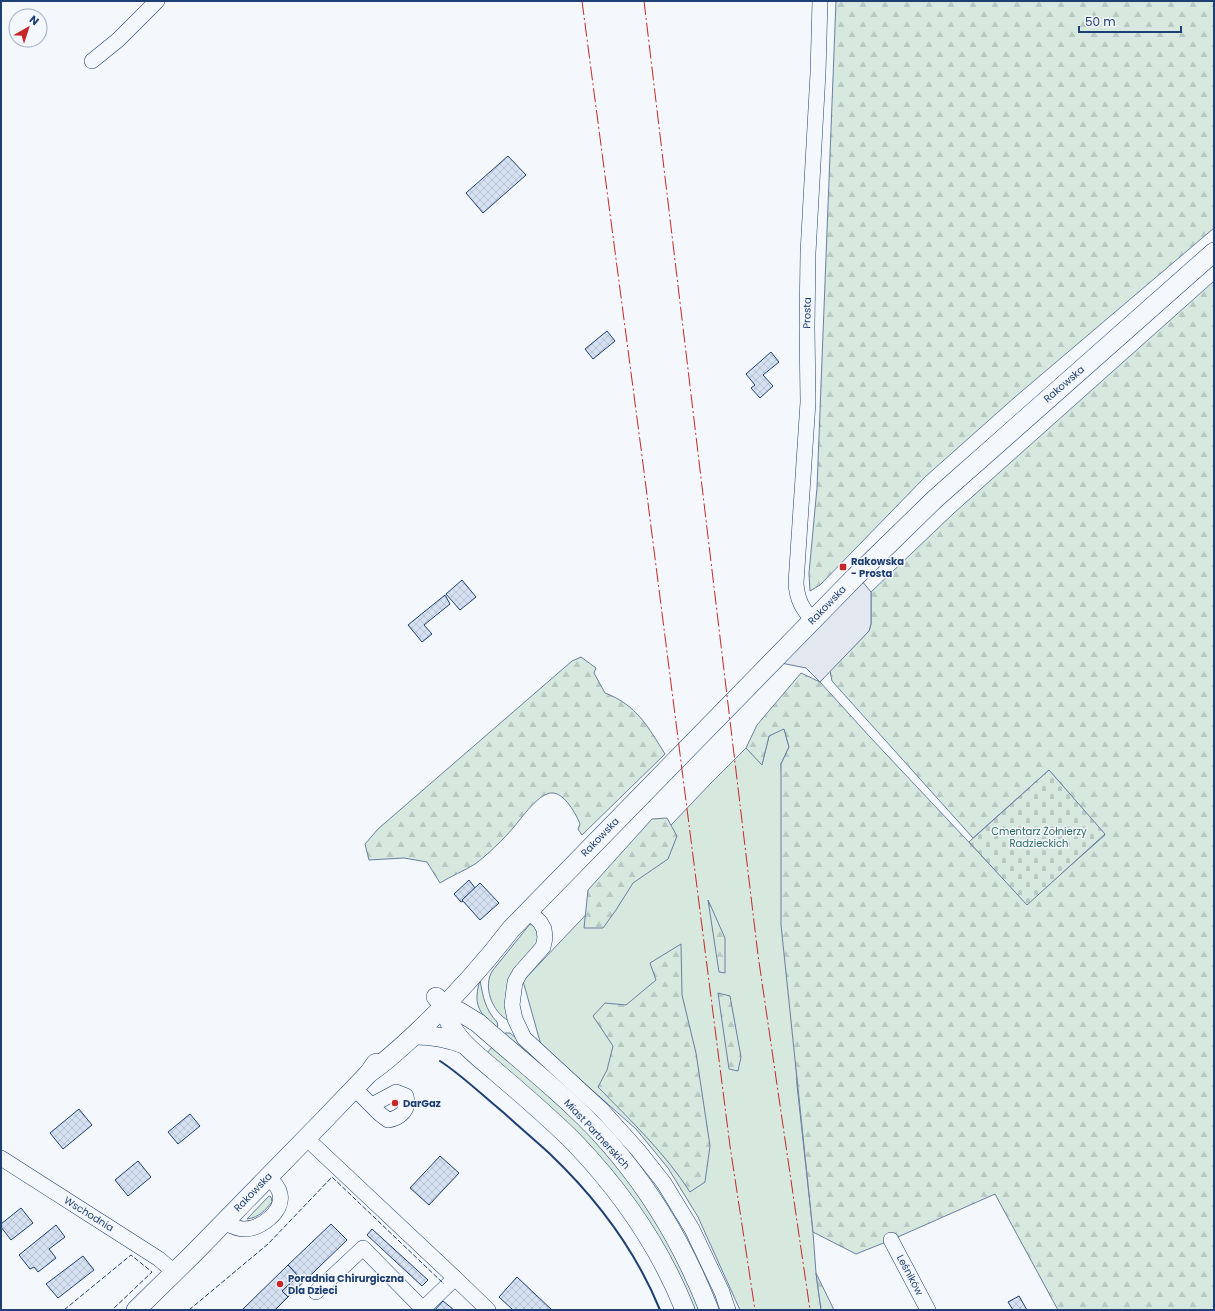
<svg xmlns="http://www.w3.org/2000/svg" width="1215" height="1311" viewBox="0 0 1215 1311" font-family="Poppins,sans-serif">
<defs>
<pattern id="forest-firs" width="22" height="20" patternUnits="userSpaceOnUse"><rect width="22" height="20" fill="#d7e8df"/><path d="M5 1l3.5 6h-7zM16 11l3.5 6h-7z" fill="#b8c8c3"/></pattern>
<pattern id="cemetery-stones" width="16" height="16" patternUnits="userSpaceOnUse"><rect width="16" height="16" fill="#d7e8df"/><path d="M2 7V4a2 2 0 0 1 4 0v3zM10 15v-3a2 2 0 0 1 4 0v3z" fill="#b8c8c3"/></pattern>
<pattern id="building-cross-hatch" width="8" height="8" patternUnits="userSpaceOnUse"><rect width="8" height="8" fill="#d5e0f0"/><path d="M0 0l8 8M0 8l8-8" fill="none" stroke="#b6c1d1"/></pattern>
</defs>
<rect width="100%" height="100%" fill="#f4f7fb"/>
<g fill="#d7e8df" stroke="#687fa3">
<polygon points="784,728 789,747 781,764 797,1085 813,1232 816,1273 821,1310 740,1310 698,1217 668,1168 636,1129 541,1045 523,981 710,784 746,748 762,764 769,736"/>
<path d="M530 924H534L540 940 519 968 509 1021C492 1012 482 986 493 970Z"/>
<path d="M480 980C483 997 485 1009 497 1022L498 1026 496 1028C478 1012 473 1004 480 980Z"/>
<polygon points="505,1033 510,1033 538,1056 625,1142 680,1217 724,1310 718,1310 691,1249 504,1035"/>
<polygon points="493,1046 581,1126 611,1159 634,1187 674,1250 700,1310 693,1310 667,1254 487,1053"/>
<path d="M269 1196 271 1197 272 1202C264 1211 260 1217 247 1219Z"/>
</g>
<g fill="url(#forest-firs)" stroke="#687fa3">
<polygon points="836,1 1214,1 1214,228 1015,397 925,477 820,585 810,591 809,573 817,488"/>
<polygon points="1214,281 1214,1310 1058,1310 995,1194 891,1240 856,1254 813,1232 781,925 781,764 789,747 784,729 769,736 762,765 746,748 757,725 801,673 820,682 870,737 1027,904 1105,835 1049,770 973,838 832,681 830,671 869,631 871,624 871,592 954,513"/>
<path d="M581 657 596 668 594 673 605 693C637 705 648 727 665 754L582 835 578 829 580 824C576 814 565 794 553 793 540 791 521 819 513 828 505 838 485 857 475 864 464 871 451 876 440 883L427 862 404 858 369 860 365 844 378 829 572 661Z"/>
<polygon points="667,818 677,836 668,859 633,883 616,910 603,928 584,928 588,890 652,819"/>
<polygon points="708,900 725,938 725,973 719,972"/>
<path d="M681 944 682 995 696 1053 710 1146 705 1182 690 1192C665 1153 630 1120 598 1087L607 1070 613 1046 593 1016 605 1003 626 1005 656 980 650 963Z"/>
<polygon points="718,993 730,996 741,1057 738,1071 729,1069"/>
<polygon points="816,1273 834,1310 821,1310"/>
</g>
<polygon fill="url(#cemetery-stones)" stroke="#687fa3" points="1049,770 1105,834 1027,905 969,842"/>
<polygon fill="#e3e8f0" stroke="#687fa3" points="862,581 871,592 871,624 869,631 820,682 806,668 781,663"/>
<g fill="url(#building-cross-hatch)" stroke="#1d3f73">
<polygon points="508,156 526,175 483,213 466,193"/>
<polygon points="607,331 615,341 593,359 585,349"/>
<polygon points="771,352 779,362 763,375 773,386 760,398 751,388 755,385 746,374"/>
<polygon points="462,580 476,597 460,610 446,594"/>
<polygon points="445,595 450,604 424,625 432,634 422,642 408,625"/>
<polygon points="469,880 475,888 462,900 463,901 461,902 454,894"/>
<polygon points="480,883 499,903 480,920 462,900"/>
<polygon points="79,1109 92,1125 63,1149 50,1133"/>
<polygon points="190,1114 200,1126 178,1144 168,1132"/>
<polygon points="440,1156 459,1173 429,1205 410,1188"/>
<polygon points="138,1161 151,1177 128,1196 115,1180"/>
<polygon points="21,1208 33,1223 11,1240 1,1227 1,1224"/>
<polygon points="331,1224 347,1240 288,1297 282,1291 298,1276 288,1265"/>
<polygon points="56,1225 65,1237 49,1249 56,1258 38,1272 34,1267 30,1269 19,1255"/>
<polygon points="372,1229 428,1280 422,1286 367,1235"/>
<polygon points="83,1256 94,1270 58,1298 46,1284"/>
<polygon points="288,1265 298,1276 282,1291 288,1297 275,1310 242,1310"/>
<polygon points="517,1277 552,1310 513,1310 499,1297"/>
<polygon points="1019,1296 1027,1310 1013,1310 1008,1302"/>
<polygon points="443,1301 454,1310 435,1310"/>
</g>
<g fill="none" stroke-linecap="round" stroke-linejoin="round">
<g stroke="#1d3f73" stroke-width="16">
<g id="minor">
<polyline points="92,61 118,40 157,1"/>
<path d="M813 620C802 609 797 599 796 583L808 402 807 327 808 253 818 73 820 1"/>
<polyline points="528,911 540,922 544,929 545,938 543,947 520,973 515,982 512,1005 515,1019 524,1038 602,1110 638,1150 664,1183 692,1229 722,1292 728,1310"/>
<path d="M354 1088 380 1114 388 1120C401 1118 410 1109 406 1096L396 1092 372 1105"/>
<polyline points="306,1138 455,1278 422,1310"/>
<polyline points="1,1158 159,1259 174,1272"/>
<path d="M223 1222C230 1225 237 1229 244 1229 260 1229 284 1212 280 1194 279 1187 273 1182 268 1177"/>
<polyline points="891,1240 928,1310"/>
<polyline points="455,1278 488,1310"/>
<polyline points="316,1292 363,1248 423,1309"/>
</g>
</g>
<g stroke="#1d3f73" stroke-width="20">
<g id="major">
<path d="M436 997 445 1005 460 1012 478 1023C525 1065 580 1106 620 1156 658 1202 687 1254 709 1310"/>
<path d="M445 1005C447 1011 447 1018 450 1023 457 1041 480 1058 495 1071 522 1094 549 1117 574 1142 621 1191 660 1247 685 1310"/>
<path d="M415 1035C433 1035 448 1038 464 1044"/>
<path d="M369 1073C390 1059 408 1041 427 1023 458 993 485 963 511 929L855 577 935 499 1214 252"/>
<polyline points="136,1310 193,1254 325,1119 369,1073 376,1063"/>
</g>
</g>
<use href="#minor" stroke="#f4f7fb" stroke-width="15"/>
<use href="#major" stroke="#f4f7fb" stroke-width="19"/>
<g stroke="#1d3f73" stroke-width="1" stroke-dasharray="5 2" stroke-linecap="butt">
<polyline points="64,1310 131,1255 152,1272 112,1310"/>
<polyline points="189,1310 268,1244 332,1177 444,1284"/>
</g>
<path stroke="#1d3f73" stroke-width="2" d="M440 1061C463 1076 483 1096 504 1113 519 1127 535 1140 550 1154 595 1197 636 1251 660 1310"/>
<g stroke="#c62828" stroke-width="1" stroke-dasharray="14 3 2 3" stroke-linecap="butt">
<polyline points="582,1 642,456 730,1146 755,1310"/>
<polyline points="644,1 758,955 810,1310"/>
</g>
</g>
<g fill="#c62828" stroke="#f4f7fb" stroke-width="1.5">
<rect x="839" y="563" width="8" height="8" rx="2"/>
<circle cx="395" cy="1103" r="4"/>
<circle cx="280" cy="1284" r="4"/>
</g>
<g text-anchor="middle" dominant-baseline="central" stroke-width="3" stroke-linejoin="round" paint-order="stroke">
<g font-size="10" fill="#1d3f73" stroke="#f4f7fb">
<text transform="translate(807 313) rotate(-89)">Prosta</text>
<text transform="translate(1064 384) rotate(-41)">Rakowska</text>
<text transform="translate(827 605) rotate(-46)">Rakowska</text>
<text transform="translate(600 837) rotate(-46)">Rakowska</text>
<text transform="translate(597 1134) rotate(47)">Miast Partnerskich</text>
<text transform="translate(253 1192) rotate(-46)">Rakowska</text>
<text transform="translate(89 1214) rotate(32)">Wschodnia</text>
<text transform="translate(910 1275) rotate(62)">Leśników</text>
</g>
<g font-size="10" font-weight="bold" fill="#1d3f73" stroke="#f4f7fb" text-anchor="start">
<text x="851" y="561">Rakowska<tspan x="851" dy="12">- Prosta</tspan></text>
<text x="403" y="1103">DarGaz</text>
<text x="288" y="1278">Poradnia Chirurgiczna<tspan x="288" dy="12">Dla Dzieci</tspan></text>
</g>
<g font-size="10" fill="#2c6c60" stroke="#f4f7fb">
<text x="1039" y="831">Cmentarz Żołnierzy<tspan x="1039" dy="12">Radzieckich</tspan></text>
</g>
</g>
<rect width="1215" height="1311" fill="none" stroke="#1d3f73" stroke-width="4"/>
<g transform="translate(28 28) rotate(39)"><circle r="19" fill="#f4f7fb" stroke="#9eadc5"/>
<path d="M0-3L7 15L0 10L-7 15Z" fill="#c62828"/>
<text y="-6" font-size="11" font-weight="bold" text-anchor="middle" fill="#1d3f73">N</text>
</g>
<path d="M1079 26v6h102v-6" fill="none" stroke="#1d3f73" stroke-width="2"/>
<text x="1085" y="26" font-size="12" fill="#1d3f73" stroke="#f4f7fb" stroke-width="3" paint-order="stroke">50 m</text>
</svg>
